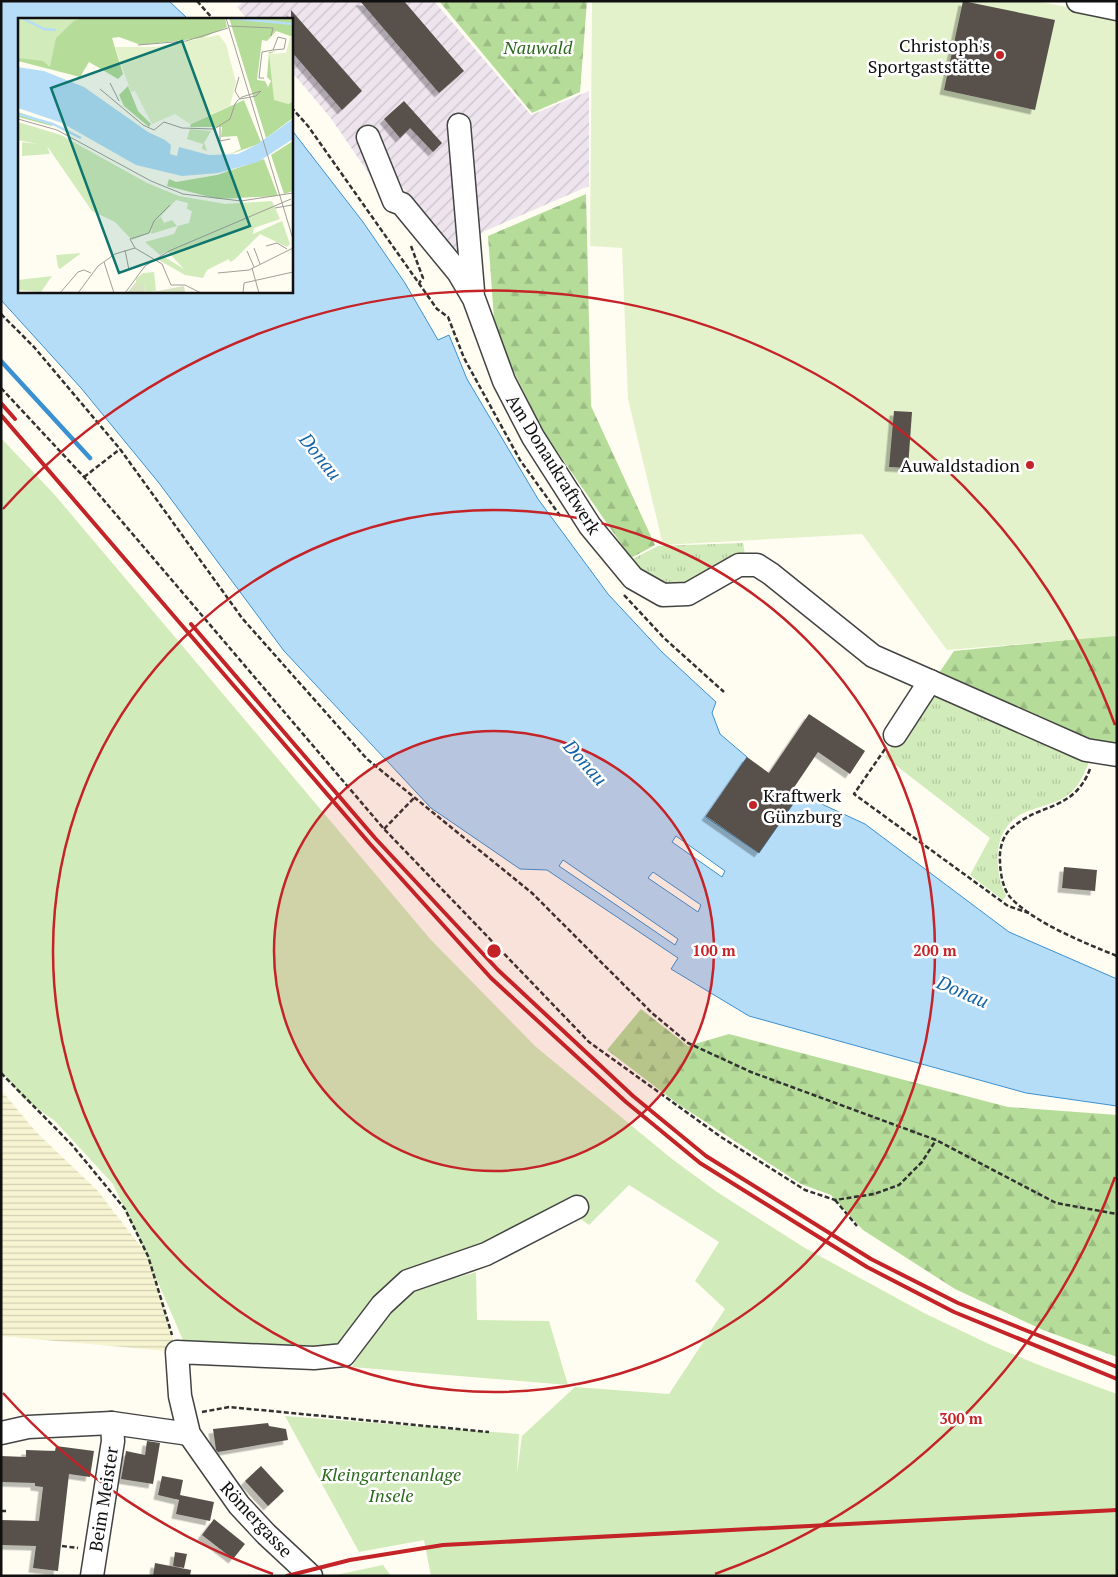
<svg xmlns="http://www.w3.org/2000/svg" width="1118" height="1577" viewBox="0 0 1118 1577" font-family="'PT Serif',serif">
<defs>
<pattern id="industrial-furrows" width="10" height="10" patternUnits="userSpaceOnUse" patternTransform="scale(1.25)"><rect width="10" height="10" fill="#ede4ee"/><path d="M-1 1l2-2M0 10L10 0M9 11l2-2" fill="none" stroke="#cac3cb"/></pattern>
<pattern id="farmland-rules" width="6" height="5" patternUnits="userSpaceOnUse" patternTransform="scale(1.25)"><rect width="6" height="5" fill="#f6f4d1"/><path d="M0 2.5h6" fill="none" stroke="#d2d0b2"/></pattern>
<pattern id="grass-tufts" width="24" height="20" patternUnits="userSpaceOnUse" patternTransform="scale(1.25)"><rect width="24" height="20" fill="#d2ebba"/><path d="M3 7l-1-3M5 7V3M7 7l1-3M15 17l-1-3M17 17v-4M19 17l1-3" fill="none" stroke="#b3c89f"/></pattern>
<pattern id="forest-firs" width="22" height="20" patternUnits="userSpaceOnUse" patternTransform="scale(1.25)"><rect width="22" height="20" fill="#b6dc99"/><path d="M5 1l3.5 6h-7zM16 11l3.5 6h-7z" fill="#9bbc83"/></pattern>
<filter id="shadow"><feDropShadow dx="-4.5" dy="4.5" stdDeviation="0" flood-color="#0004"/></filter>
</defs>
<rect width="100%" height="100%" fill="#fffdf2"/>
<polygon fill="url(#industrial-furrows)" points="244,1 434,1 531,115 589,91 589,186 485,231 455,251 399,183 378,187 330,117 291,71 291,19 247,19 237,7"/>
<polygon fill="url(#farmland-rules)" points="1,1090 37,1133 97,1190 148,1256 177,1352 1,1336"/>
<g fill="url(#grass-tufts)">
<path d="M743 543 746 560C714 577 687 596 650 579 642 576 635 567 629 561L658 546Z"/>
<path d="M936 688 1090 759C1085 773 1078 789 1065 797 1051 806 1032 807 1018 816 992 833 994 871 1006 896L1003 900 970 875 990 838 885 757 924 694Z"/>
</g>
<g fill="url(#forest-firs)">
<polygon points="439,1 587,1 580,92 532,113"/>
<polygon points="586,194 591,406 655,545 631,558 543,431 495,333 488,236"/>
<polygon points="1117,635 1117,749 1092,746 939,673 954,651"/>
<polygon points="641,1009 688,1046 729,1034 1008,1107 1117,1115 1117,1357 1043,1330 955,1289 863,1230 831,1195 801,1184 678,1104 607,1050"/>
</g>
<g fill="#d2ebba">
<polygon points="1,438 54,494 431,940 536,1047 672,1159 717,1192 805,1248 924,1313 991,1345 1044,1367 1117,1394 1117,1576 431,1576 424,1540 359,1552 285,1416 519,1434 517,1473 522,1436 575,1387 669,1394 725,1309 695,1281 719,1242 629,1185 589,1225 570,1211 414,1286 344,1362 192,1361 141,1243 113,1184 55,1121 24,1099 1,1071"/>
<path d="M476 1272 477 1320 549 1321 568 1385 352 1367C365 1345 378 1320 396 1302 415 1284 452 1280 476 1272Z"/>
<polygon points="383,1565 391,1576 331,1576"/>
</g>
<polygon fill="#e4f2cc" points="592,1 1035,1 1117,16 1117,636 947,650 862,534 663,545 628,399 622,248 590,246"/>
<path fill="#b6ddf8" stroke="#3a91d1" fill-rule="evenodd" d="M1 1H169L188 19H19V291H291V129L363 222 405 283 438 340 449 335 467 379 538 499 608 594 662 652 716 702 712 713 720 734 747 757 706 817 759 853 800 794 865 824 1009 932 1117 979V1106L1026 1093 749 1016 671 969 678 958 547 870 520 869 431 808 284 651 159 483 81 388 1 300ZM676 836 725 871 722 877 672 842ZM563 860 678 939 675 945 559 866ZM653 872 701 905 698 912 648 878Z"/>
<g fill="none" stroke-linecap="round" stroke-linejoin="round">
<polyline stroke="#3a91d1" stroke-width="4.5" points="1,361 90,458"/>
</g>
<g fill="#59514c" filter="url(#shadow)">
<polygon points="360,1 404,1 464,71 439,93"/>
<polygon points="963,1 1055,20 1035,110 944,90"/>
<polygon points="291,10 362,91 342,110 291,51"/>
<polygon points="404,101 442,143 433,152 410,128 400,138 384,119"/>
<polygon points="894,411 912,412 908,468 889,467"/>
<polygon points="809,714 865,751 850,774 818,752 793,789 800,794 759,853 706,816 747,757 769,773"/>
<polygon points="1064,867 1097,870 1095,891 1062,888"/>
<polygon points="268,1423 269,1426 286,1429 288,1440 218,1452 216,1450 213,1429"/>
<polygon points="147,1441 160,1443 153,1484 121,1479 126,1451 145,1455"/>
<polygon points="56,1446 94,1451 90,1477 69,1474 58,1571 33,1568 36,1546 1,1545 1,1520 39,1521 43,1487 35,1486 35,1483 1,1482 1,1456 26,1457 26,1450 55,1451"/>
<polygon points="261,1466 284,1491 268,1506 245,1481"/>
<polygon points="162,1476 183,1480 180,1495 214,1502 210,1521 176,1514 179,1500 158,1495"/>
<polygon points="214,1519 245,1544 233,1559 202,1535"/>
<polygon points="175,1552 187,1554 184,1568 173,1566"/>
<polygon points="155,1563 191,1570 190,1576 153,1576"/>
</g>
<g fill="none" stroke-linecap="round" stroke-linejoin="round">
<g stroke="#434343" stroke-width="25">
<g id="minor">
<polyline points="1078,1 1117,9"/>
<polyline points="459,125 473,291"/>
<polyline points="368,137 394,201 402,204 458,272 474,299 504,381 533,437 590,526 633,578 663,595 688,594 739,565 757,565 771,574 873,656 1086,750 1117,755"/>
<polyline points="895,735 930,681"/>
<polyline points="1,1433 28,1427 112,1423 189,1434"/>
<polyline points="92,1576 113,1441 112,1423"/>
<polyline points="311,1576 266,1534 239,1505 189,1434 180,1396 177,1352 314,1358 344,1355 382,1305 408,1281 486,1254 577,1207"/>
</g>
</g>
<g stroke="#323232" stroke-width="2.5" stroke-dasharray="5 2.5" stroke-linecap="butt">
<polyline points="197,1 213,19"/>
<polyline points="291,107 308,126 437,309 448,317 464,358 520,460 561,517"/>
<polyline points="411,246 423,278 419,283"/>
<polyline points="1,314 34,347 120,449 242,618 367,759 532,893 652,1013 688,1043 751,1072 936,1140 1056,1203 1117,1214"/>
<polyline points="1,388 84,477 384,829 589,1042 721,1137 805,1190 835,1200 874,1194 899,1185 922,1162 936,1140"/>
<polyline points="84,477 120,449"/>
<polyline points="624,595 664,638 724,692"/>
<polyline points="885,749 854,794 1008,906 1029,913"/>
<path d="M1090 769C1074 811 1040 803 1013 827 1003 834 999 849 1000 861 1000 872 1003 889 1010 897 1034 923 1085 943 1117 956"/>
<polyline points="384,829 414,798"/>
<polyline points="1,1073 72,1145 125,1209 148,1256 172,1335"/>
<polyline points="835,1200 857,1226"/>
<polyline points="202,1412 229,1407 489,1432"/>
<polyline points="1,1511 6,1511"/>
<polyline points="62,1546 78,1548"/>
</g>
<use href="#minor" stroke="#fff" stroke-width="22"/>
<g stroke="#c42327" stroke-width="4">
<polyline points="1,403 15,419"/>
<polyline points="1,415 370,844 491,978 626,1102 700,1163 867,1267 954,1312 1117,1379"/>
<polyline points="191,624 375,838 498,970 633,1096 706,1156 871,1259 958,1303 1117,1367"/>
<polyline points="287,1576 350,1560 443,1545 1117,1510"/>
</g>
</g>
<circle cx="494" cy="951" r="220" fill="#c42327" fill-opacity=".12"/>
<g fill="none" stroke="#c42327" stroke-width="2.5">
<circle cx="494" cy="951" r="220"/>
<circle cx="494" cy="951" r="441"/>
<path d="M1115 1177A661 661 0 0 1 715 1574M273 1574A661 661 0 0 1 3 1393M3 509A661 661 0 0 1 1115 725"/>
</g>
<g fill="#c42327" stroke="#fff" stroke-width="2">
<circle cx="1000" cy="55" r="5"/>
<circle cx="1030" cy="465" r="5"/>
<circle cx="753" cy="805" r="5"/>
</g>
<g text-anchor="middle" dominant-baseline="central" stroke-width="5" stroke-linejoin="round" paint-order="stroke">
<g font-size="18" fill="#101010" stroke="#fff" text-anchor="end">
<text x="990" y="45">Christoph's<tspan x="990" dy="21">Sportgaststätte</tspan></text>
<text x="1020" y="465">Auwaldstadion</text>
<text x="763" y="795" text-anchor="start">Kraftwerk<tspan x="763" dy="21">Günzburg</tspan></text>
</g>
<g font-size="18" font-style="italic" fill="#2b6a1d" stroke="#fff">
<text x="538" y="47">Nauwald</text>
<text x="391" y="1474">Kleingartenanlage<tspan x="391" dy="21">Insele</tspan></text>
</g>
<g font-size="18" fill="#101010" stroke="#fff">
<text transform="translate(554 464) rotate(58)">Am Donaukraftwerk</text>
<text transform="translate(103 1499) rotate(-81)">Beim Meister</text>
<text transform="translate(257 1519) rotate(47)">Römergasse</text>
</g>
<g font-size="19" font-style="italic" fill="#1463a6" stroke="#fff">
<text transform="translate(321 456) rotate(51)">Donau</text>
<text transform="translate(586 762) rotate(48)">Donau</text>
<text transform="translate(963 991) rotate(23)">Donau</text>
</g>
</g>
<g transform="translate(18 18)">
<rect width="275" height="275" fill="#fffdf2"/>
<path d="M172 111 193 113 186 125 189 133 184 131 185 126 169 121ZM63 235 42 251 40 249 38 237ZM136 254 138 273 127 275 126 267H118V261L125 255ZM34 258 23 274 0 272V262Z" fill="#d2ebba"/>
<path d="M0 0H207L209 9 184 20 123 27 101 19 94 20 105 56 100 61 71 44 62 59 0 43ZM211 0H275V19L258 13 249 23 244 22 239 62 247 63 250 69 253 63 249 59 251 34 258 33 251 36 270 86 275 83V100L248 120ZM110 68 120 93 133 106 131 109 106 88 101 77ZM226 82 243 124 238 127 210 137 223 131 219 118 203 119 204 109H172L173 106ZM0 94 35 106 34 108 0 99ZM275 123V173L266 176 253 137ZM246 141 260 178 200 181 149 168 151 161 158 164 199 157Z" fill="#b6dc99"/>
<path d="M118 264V267H126L127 275H109ZM166 268 167 274 179 275H129Z" fill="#d7e3c2"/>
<path d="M0 0H66L56 3 38 20 32 49 25 43 0 40ZM0 104 43 117 129 165 161 178 207 186 254 183 262 201 236 210 235 216 264 203 272 226 269 229 242 216 216 242 212 244 211 241 189 252 185 260 167 257 139 241 145 238 166 251 149 233 142 237 127 224 156 216 160 208 171 205 174 193 169 191 170 185 158 182 138 203 143 199 146 205 154 202 159 208 133 216 134 210 132 215 114 222 97 204 74 193 29 128 32 136 4 138V124L20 126 0 122Z" fill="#d2ebba"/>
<path d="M201 17 208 26 218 64 212 88 172 106 157 96 134 106 117 73 113 74 97 29H138ZM272 19H275V83L270 86 256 82 251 36 268 35Z" fill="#e4f2cc"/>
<path d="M0 49 26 53 66 69 130 114 147 122 153 127 152 136 159 138 161 129 191 137 220 136 238 127 275 101V121L240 144 200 155 164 158 118 147 44 105 0 90Z" fill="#b6ddf8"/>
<path fill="none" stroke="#b6ddf8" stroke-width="2.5" d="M4 0 26 11 38 12M213 0 275 6M0 96 35 106 63 120"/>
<path fill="none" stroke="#9f9e98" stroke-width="1" d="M208 0 275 221M210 8 255 10 253 18M120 27 168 23 210 10M221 59 217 73 222 81M246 60H241L244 34 255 32 260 19 268 21 266 31 255 32M92 65 101 83M82 71 125 107 136 112 146 104 164 110 196 111 212 101 217 86 219 83 224 79 243 73 238 78 222 81M0 101 39 112 133 163 165 176 223 183 275 175M202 109V123L212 121M152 187 136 203 131 215 112 221 117 230 144 246 153 267H167L183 275M257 190 274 187M248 228 259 225 269 231M236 230 242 246M107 232 111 252M229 233 236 249M86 244 96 275M234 250 241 275M200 255 231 252 275 230M42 275 60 254 66 252 73 255M60 275 80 248 97 236 117 230M107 275 127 248 151 233 273 181M225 275 226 265 275 254"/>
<path fill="#0f766e" fill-opacity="0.15" stroke="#0f766e" stroke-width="2.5" d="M164 23 232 208 101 255 33 70Z"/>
<rect width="275" height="275" fill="none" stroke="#101010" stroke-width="2.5"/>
</g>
<circle cx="494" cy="951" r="8" fill="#c42327" stroke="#fff" stroke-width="2.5"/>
<g font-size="15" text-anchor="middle" font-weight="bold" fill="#c42327" stroke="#fff" stroke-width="5" stroke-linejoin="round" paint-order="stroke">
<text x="714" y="956">100 m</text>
<text x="935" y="956">200 m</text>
<text x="961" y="1424">300 m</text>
</g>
<rect width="1118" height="1577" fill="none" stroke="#101010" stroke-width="5"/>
</svg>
